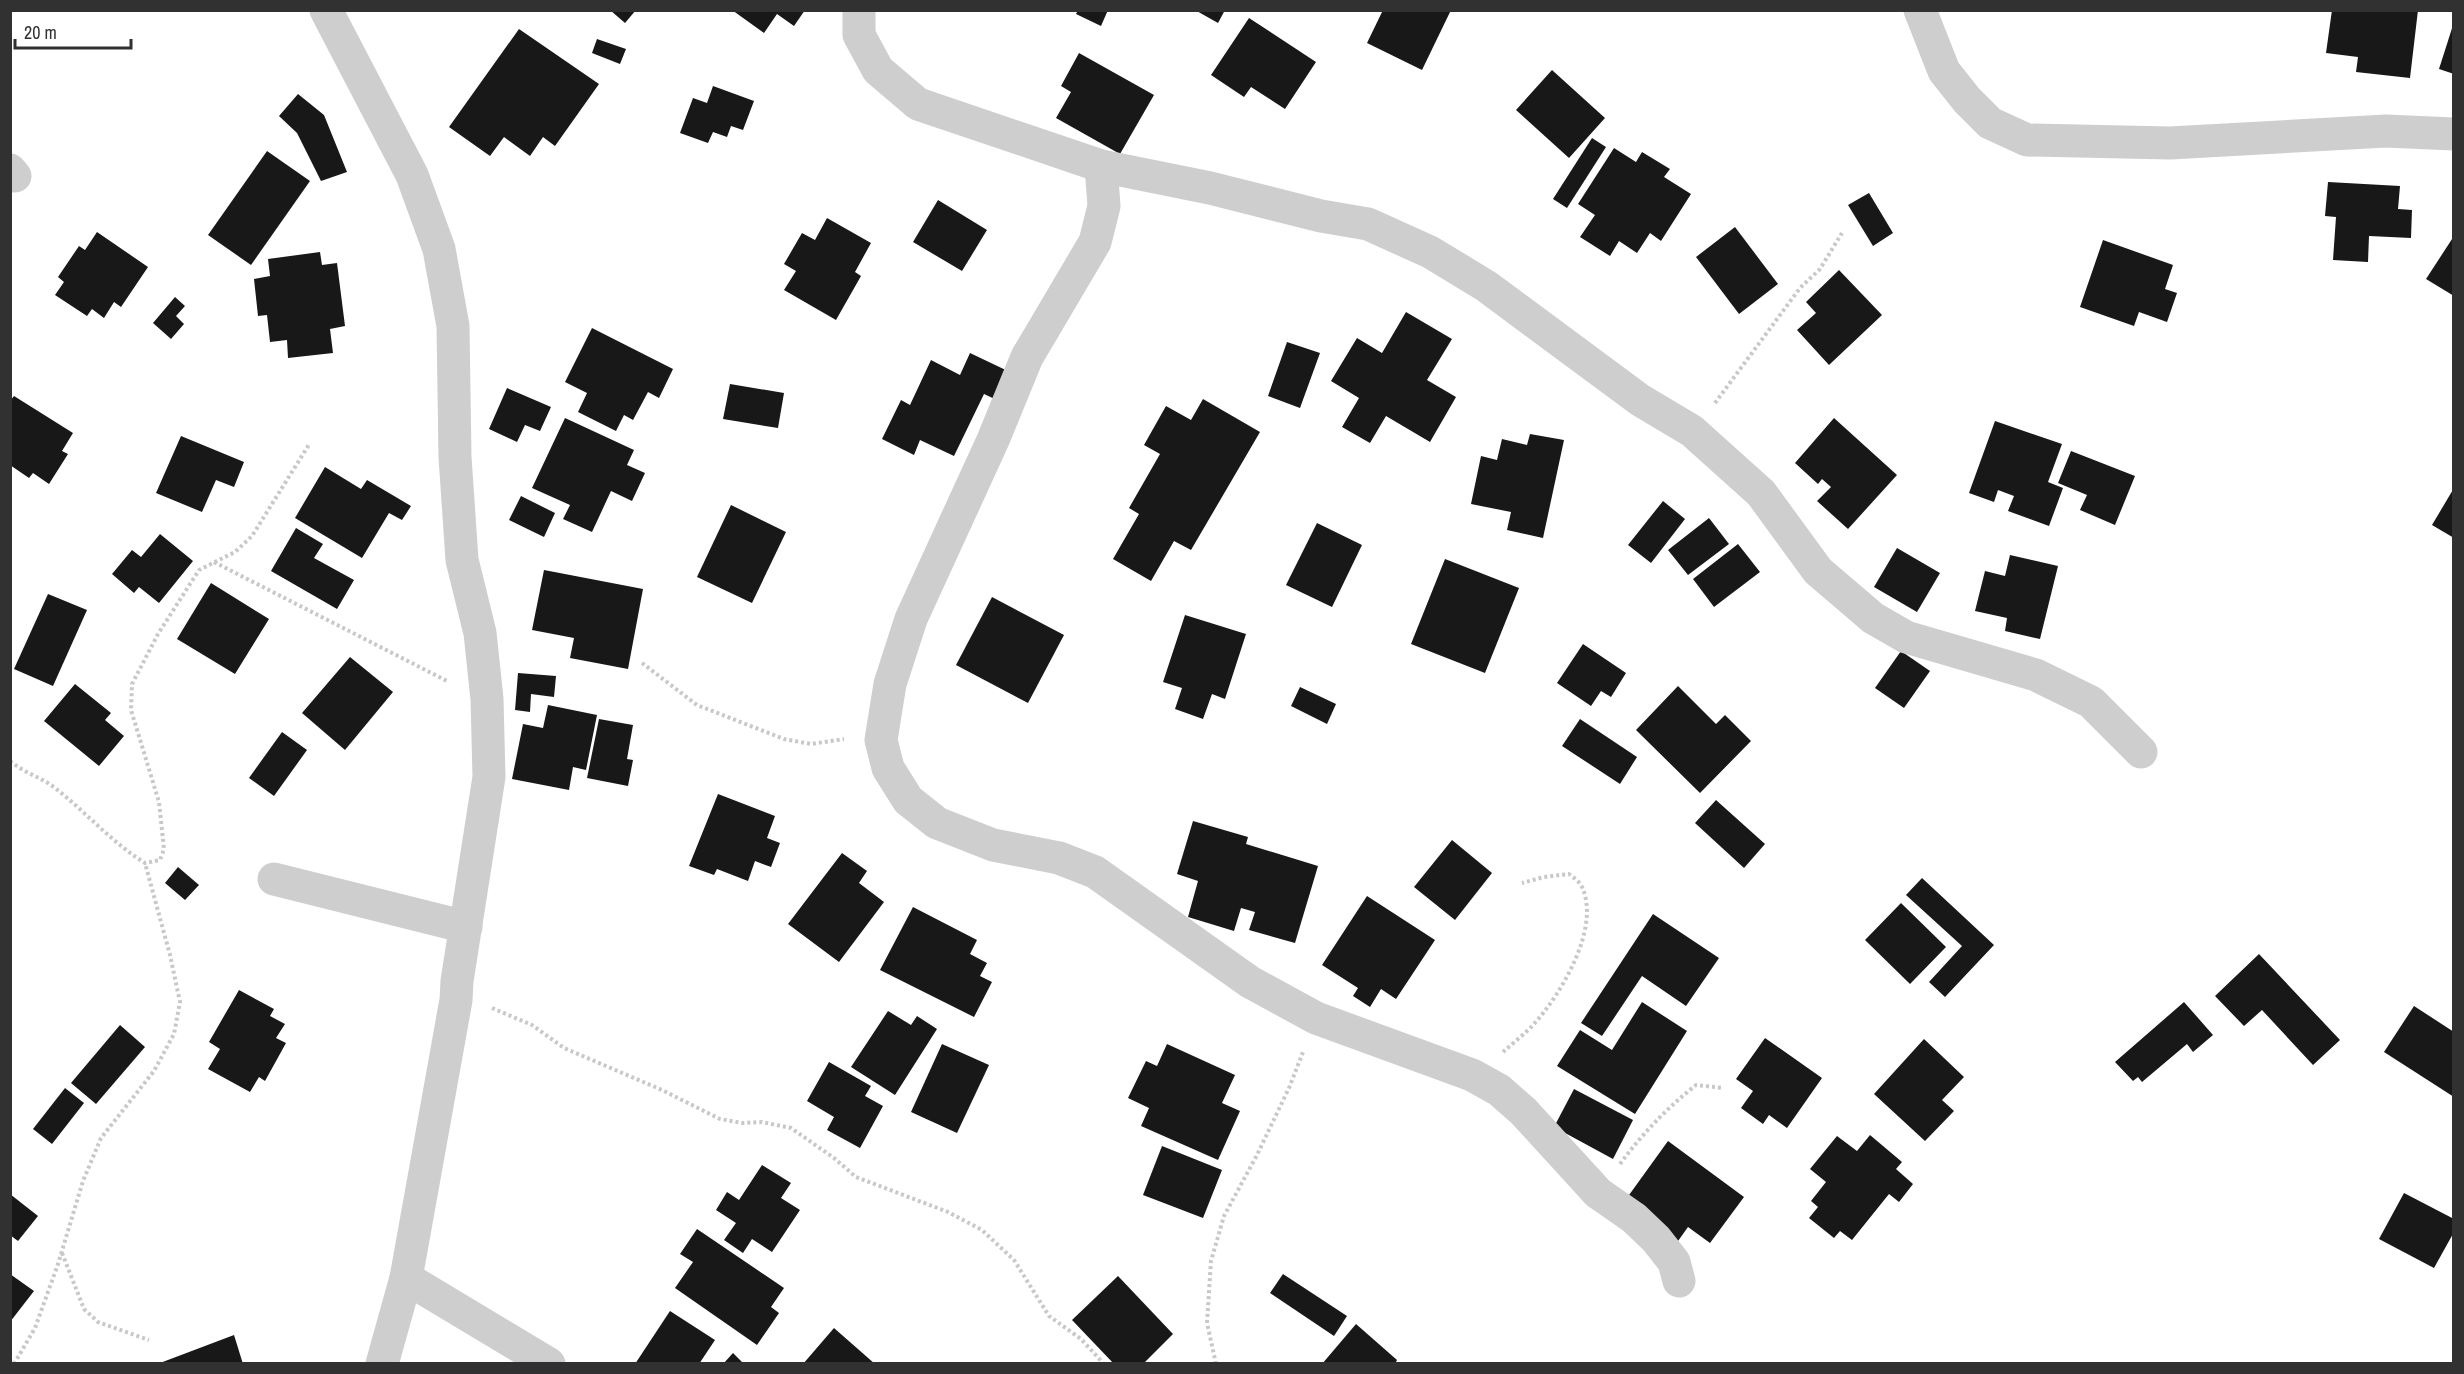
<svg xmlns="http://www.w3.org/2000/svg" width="2464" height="1374" viewBox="0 0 2464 1374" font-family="'Archivo Narrow',sans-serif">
<rect width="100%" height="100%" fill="#fff"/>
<g fill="#181818">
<polygon points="610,10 636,10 625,23"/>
<polygon points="732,10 805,10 794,26 777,14 764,33"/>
<polygon points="1078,10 1108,10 1101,26 1076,14"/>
<polygon points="1195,10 1225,10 1218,23"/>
<polygon points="1383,10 1451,10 1422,70 1367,43"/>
<polygon points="2332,10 2418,10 2410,78 2356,72 2358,57 2326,53"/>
<polygon points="1249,18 1316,62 1285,109 1251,87 1244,97 1211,75"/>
<polygon points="2454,22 2454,74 2439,69"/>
<polygon points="519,29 599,84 555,146 543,137 530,156 504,137 490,156 449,127"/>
<polygon points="597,39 626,49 620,64 592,53"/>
<polygon points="1079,53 1154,95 1120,154 1056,118 1071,92 1061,86"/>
<polygon points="1552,70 1605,118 1569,158 1516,110"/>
<polygon points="713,86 754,101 743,130 731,126 727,137 713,132 708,143 680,133 693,98 707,103"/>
<polygon points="298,94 324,115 347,172 321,181 297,133 279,116"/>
<polygon points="1592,138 1606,147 1567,208 1553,199"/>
<polygon points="1614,148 1636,162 1642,152 1670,169 1664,177 1691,194 1661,241 1650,233 1637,253 1619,241 1610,256 1580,237 1595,215 1578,204"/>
<polygon points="267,151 310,181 251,265 208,235"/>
<polygon points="2328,182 2400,186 2398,209 2412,210 2411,238 2369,236 2368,262 2333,260 2336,217 2325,216"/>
<polygon points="1869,193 1893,233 1873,246 1848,205"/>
<polygon points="938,200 987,230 962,271 913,242"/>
<polygon points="827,218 871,243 855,272 861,276 836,320 784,290 796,271 784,264 802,233 815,240"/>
<polygon points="1735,227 1778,284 1739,314 1696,257"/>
<polygon points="97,232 148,267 121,307 114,302 104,318 92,309 87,316 55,295 64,282 58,277 79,246 85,250"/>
<polygon points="2454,236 2454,296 2426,279"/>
<polygon points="2103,240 2173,265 2165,289 2177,293 2167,322 2139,312 2134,326 2080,307"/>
<polygon points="320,252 322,265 337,263 345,326 330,329 333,353 288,358 287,340 270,342 267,315 258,316 254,279 270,276 268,259"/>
<polygon points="1839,270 1882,315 1829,365 1797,330 1816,313 1806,302"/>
<polygon points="175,297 185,306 176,316 184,324 171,339 153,323"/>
<polygon points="1406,312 1452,339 1427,380 1456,397 1430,442 1386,416 1370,443 1342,427 1359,398 1331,381 1357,338 1382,353"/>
<polygon points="592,328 673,369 659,398 648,392 633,420 624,415 616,431 578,412 587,393 565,382"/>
<polygon points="1287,342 1320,353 1300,408 1268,396"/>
<polygon points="970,353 1012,373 999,401 984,394 954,456 920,440 914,455 882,439 901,400 910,405 931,360 960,375"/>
<polygon points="730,384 784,393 778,428 723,419"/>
<polygon points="507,388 551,407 540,431 525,425 517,442 489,429"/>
<polygon points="14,396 73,433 62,451 68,454 49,484 33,473 29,478 10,465 10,401"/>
<polygon points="1203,399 1260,432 1191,550 1174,541 1151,581 1113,559 1139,514 1129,508 1160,454 1144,445 1166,406 1191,420"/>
<polygon points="565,418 634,450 627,465 645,473 632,501 611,491 592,532 563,519 570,505 532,488"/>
<polygon points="1834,418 1897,475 1848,529 1817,501 1831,487 1822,479 1818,484 1795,463"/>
<polygon points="1995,421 2062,444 2048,482 2063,488 2049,526 2008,511 2014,496 1998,490 1994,502 1969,493"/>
<polygon points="1530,434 1564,440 1543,538 1507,530 1511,512 1471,504 1481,456 1497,460 1502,439 1527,445"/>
<polygon points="181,436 244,462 234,487 216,480 202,512 156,493"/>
<polygon points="2071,451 2135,476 2115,525 2080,510 2087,495 2058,483"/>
<polygon points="325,467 361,489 367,480 411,506 402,520 389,513 362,558 295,518"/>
<polygon points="2454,488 2454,538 2432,525"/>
<polygon points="521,496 555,513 544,537 509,520"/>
<polygon points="1663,501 1685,519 1651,563 1628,545"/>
<polygon points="731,505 786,532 752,603 697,577"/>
<polygon points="1709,518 1729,544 1688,575 1668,550"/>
<polygon points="1317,523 1362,545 1332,607 1286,585"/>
<polygon points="296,528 323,544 314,558 354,580 337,609 271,571"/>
<polygon points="160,534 193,561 159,603 139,587 134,593 112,574 132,550 141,557"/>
<polygon points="1738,544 1760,572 1714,607 1693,579"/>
<polygon points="1897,548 1940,573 1917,612 1874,587"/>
<polygon points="2010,555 2058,566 2040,639 2005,631 2007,618 1975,611 1985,571 2005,576"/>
<polygon points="1445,559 1519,588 1485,673 1411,644"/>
<polygon points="544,570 643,589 628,669 570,658 574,638 532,630"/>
<polygon points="211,583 269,619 235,674 177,639"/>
<polygon points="48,594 87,610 53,686 14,669"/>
<polygon points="992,597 1064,635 1028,703 956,665"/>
<polygon points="1185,615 1246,634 1225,699 1212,694 1203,719 1175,709 1182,688 1163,682"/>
<polygon points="1583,644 1626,673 1611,697 1601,691 1591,706 1557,683"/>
<polygon points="1901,651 1930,671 1904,708 1875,688"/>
<polygon points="350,657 393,692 345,750 302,713"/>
<polygon points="518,673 556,676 554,697 531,694 530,712 515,710"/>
<polygon points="75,684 111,713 105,720 124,736 99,766 44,721"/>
<polygon points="1678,686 1716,724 1725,715 1751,741 1700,793 1636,730"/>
<polygon points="1300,687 1336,704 1327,724 1291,706"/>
<polygon points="548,705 597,715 586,770 573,767 569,790 512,779 523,724 543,728"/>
<polygon points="599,719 633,725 627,759 633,760 628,786 587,778"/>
<polygon points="1580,719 1637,757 1620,784 1562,746"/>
<polygon points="282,732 307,750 274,796 249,778"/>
<polygon points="718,794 775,816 767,838 780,843 771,867 755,861 748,881 717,869 714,875 689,866"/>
<polygon points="1716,800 1765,844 1744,868 1695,823"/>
<polygon points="1193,821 1248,837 1246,844 1318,866 1295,943 1249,930 1255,912 1241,908 1234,931 1188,917 1198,881 1177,874"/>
<polygon points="1452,840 1492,873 1455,920 1414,887"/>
<polygon points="842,853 867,871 859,883 884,902 839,962 788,924"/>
<polygon points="178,867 199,885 185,900 165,883"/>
<polygon points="1922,878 1994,945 1945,997 1929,982 1962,946 1906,895"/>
<polygon points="1367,896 1435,940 1396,999 1381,989 1370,1007 1353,996 1358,988 1322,965"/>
<polygon points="1901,903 1946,947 1910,984 1865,940"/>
<polygon points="913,907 977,940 970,954 987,963 980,976 992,982 974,1017 880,970"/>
<polygon points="1653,914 1719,958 1686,1006 1642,976 1602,1036 1581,1023"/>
<polygon points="2259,954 2340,1040 2313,1065 2262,1010 2244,1026 2215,996"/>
<polygon points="239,990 274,1009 270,1016 285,1024 276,1038 286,1043 265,1081 259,1077 250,1092 208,1069 220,1049 209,1042"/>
<polygon points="1642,1002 1687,1031 1635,1114 1557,1066 1580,1030 1612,1050"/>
<polygon points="2184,1002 2213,1035 2193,1052 2187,1044 2142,1082 2138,1077 2133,1081 2115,1062"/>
<polygon points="2414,1006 2454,1032 2454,1097 2384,1052"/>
<polygon points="888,1011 911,1025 917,1016 937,1029 895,1095 851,1067"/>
<polygon points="120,1025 145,1047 96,1104 71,1083"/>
<polygon points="1765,1038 1822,1078 1787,1128 1769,1115 1763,1124 1741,1108 1753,1091 1736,1079"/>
<polygon points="1924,1039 1964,1077 1942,1100 1954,1111 1925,1141 1874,1094"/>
<polygon points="942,1044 989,1065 957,1133 911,1112"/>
<polygon points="1167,1044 1235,1075 1222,1103 1240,1111 1218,1160 1141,1126 1149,1108 1128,1098 1146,1061 1157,1066"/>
<polygon points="829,1062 871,1086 865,1096 883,1106 860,1148 827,1130 834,1117 807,1101"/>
<polygon points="65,1088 84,1103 52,1144 33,1129"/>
<polygon points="1574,1089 1633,1120 1613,1159 1554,1127"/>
<polygon points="1870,1135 1902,1162 1896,1169 1913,1184 1899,1202 1889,1194 1852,1240 1840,1231 1834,1238 1809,1218 1818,1207 1811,1201 1826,1182 1810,1169 1837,1136 1857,1151"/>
<polygon points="1668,1141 1744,1197 1710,1243 1688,1227 1678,1241 1624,1202"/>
<polygon points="1162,1146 1222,1170 1203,1218 1143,1195"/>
<polygon points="762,1165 791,1183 781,1198 800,1210 772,1252 752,1239 743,1253 724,1240 736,1223 716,1210 727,1192 739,1200"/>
<polygon points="2404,1193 2454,1219 2454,1232 2434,1268 2379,1239"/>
<polygon points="10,1194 38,1216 18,1241 10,1235"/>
<polygon points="697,1229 784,1288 771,1307 779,1313 757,1345 675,1288 693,1262 680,1254"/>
<polygon points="10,1274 34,1291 10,1322"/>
<polygon points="1283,1274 1347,1316 1334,1336 1270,1293"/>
<polygon points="1118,1276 1173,1334 1143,1364 1114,1364 1072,1320"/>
<polygon points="670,1311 715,1340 699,1364 635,1364"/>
<polygon points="1356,1324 1397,1360 1395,1364 1322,1364"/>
<polygon points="834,1328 875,1364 803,1364"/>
<polygon points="234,1335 243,1364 160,1364 160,1363"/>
<polygon points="733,1353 744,1364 723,1364"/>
</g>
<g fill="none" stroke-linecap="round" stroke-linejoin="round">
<g stroke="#c8c8c8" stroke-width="4" stroke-dasharray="3 3" stroke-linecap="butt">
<polyline points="1715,403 1800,288 1820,269 1842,233"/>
<polyline points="214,562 447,681"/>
<polyline points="642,663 697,705 784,739 811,744 844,739"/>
<path d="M10 761C24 773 41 777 55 788 86 812 111 842 145 863L160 860 164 849 159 802 131 710 132 684 158 634 199 570 235 552 252 536 310 443"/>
<polyline points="492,1008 532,1025 564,1048 662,1090 720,1119 743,1123 762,1122 791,1128 834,1158 856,1177 948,1212 982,1230 1014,1260 1049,1316 1081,1339 1104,1364"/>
<path d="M1503 1052C1513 1043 1525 1034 1534 1024 1561 994 1601 928 1582 887 1580 882 1574 878 1569 874L1544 877 1522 883"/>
<path d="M1620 1164C1642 1134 1667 1108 1696 1085L1723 1088"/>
<polyline points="62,1253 84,1309 98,1322 149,1340"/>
<polyline points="14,1364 35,1328 58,1264 83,1181 101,1138 154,1071 174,1034 180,1002 170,955 145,863"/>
<polyline points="1216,1364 1207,1323 1211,1261 1224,1216 1257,1155 1289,1088 1303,1052"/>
</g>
<g stroke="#cecece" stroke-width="33">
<polyline points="326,10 412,175 439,249 453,326 455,457 462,560 480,633 487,699 489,777 457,981 456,1000 406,1278 382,1364"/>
<polyline points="859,10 859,35 878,70 918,104 1101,166 1210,188 1321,216 1368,224 1430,252 1486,286 1640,400 1692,431 1761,493 1818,571 1873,618 1906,637 2036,675 2091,702 2141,752"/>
<polyline points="1920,10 1944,71 1967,100 1990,123 2027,140 2170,143 2386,131 2454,134"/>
<polyline points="1101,166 1104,206 1095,242 1027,357 993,440 911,619 890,684 881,740 888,768 908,800 937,823 993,845 1059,858 1095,872 1250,982 1316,1018 1472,1075 1499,1090 1523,1111 1598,1193 1634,1218 1656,1239 1674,1262 1679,1281"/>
<polyline points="10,170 15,176"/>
<polyline points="274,879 466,927"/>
<polyline points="406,1278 549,1364"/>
</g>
</g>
<rect width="2464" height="1374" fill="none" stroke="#313131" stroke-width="24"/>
<path d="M15 39v9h116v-9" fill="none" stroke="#313131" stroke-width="3"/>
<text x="24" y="39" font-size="18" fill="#313131" stroke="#ffffff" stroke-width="4.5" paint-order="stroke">20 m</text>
</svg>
